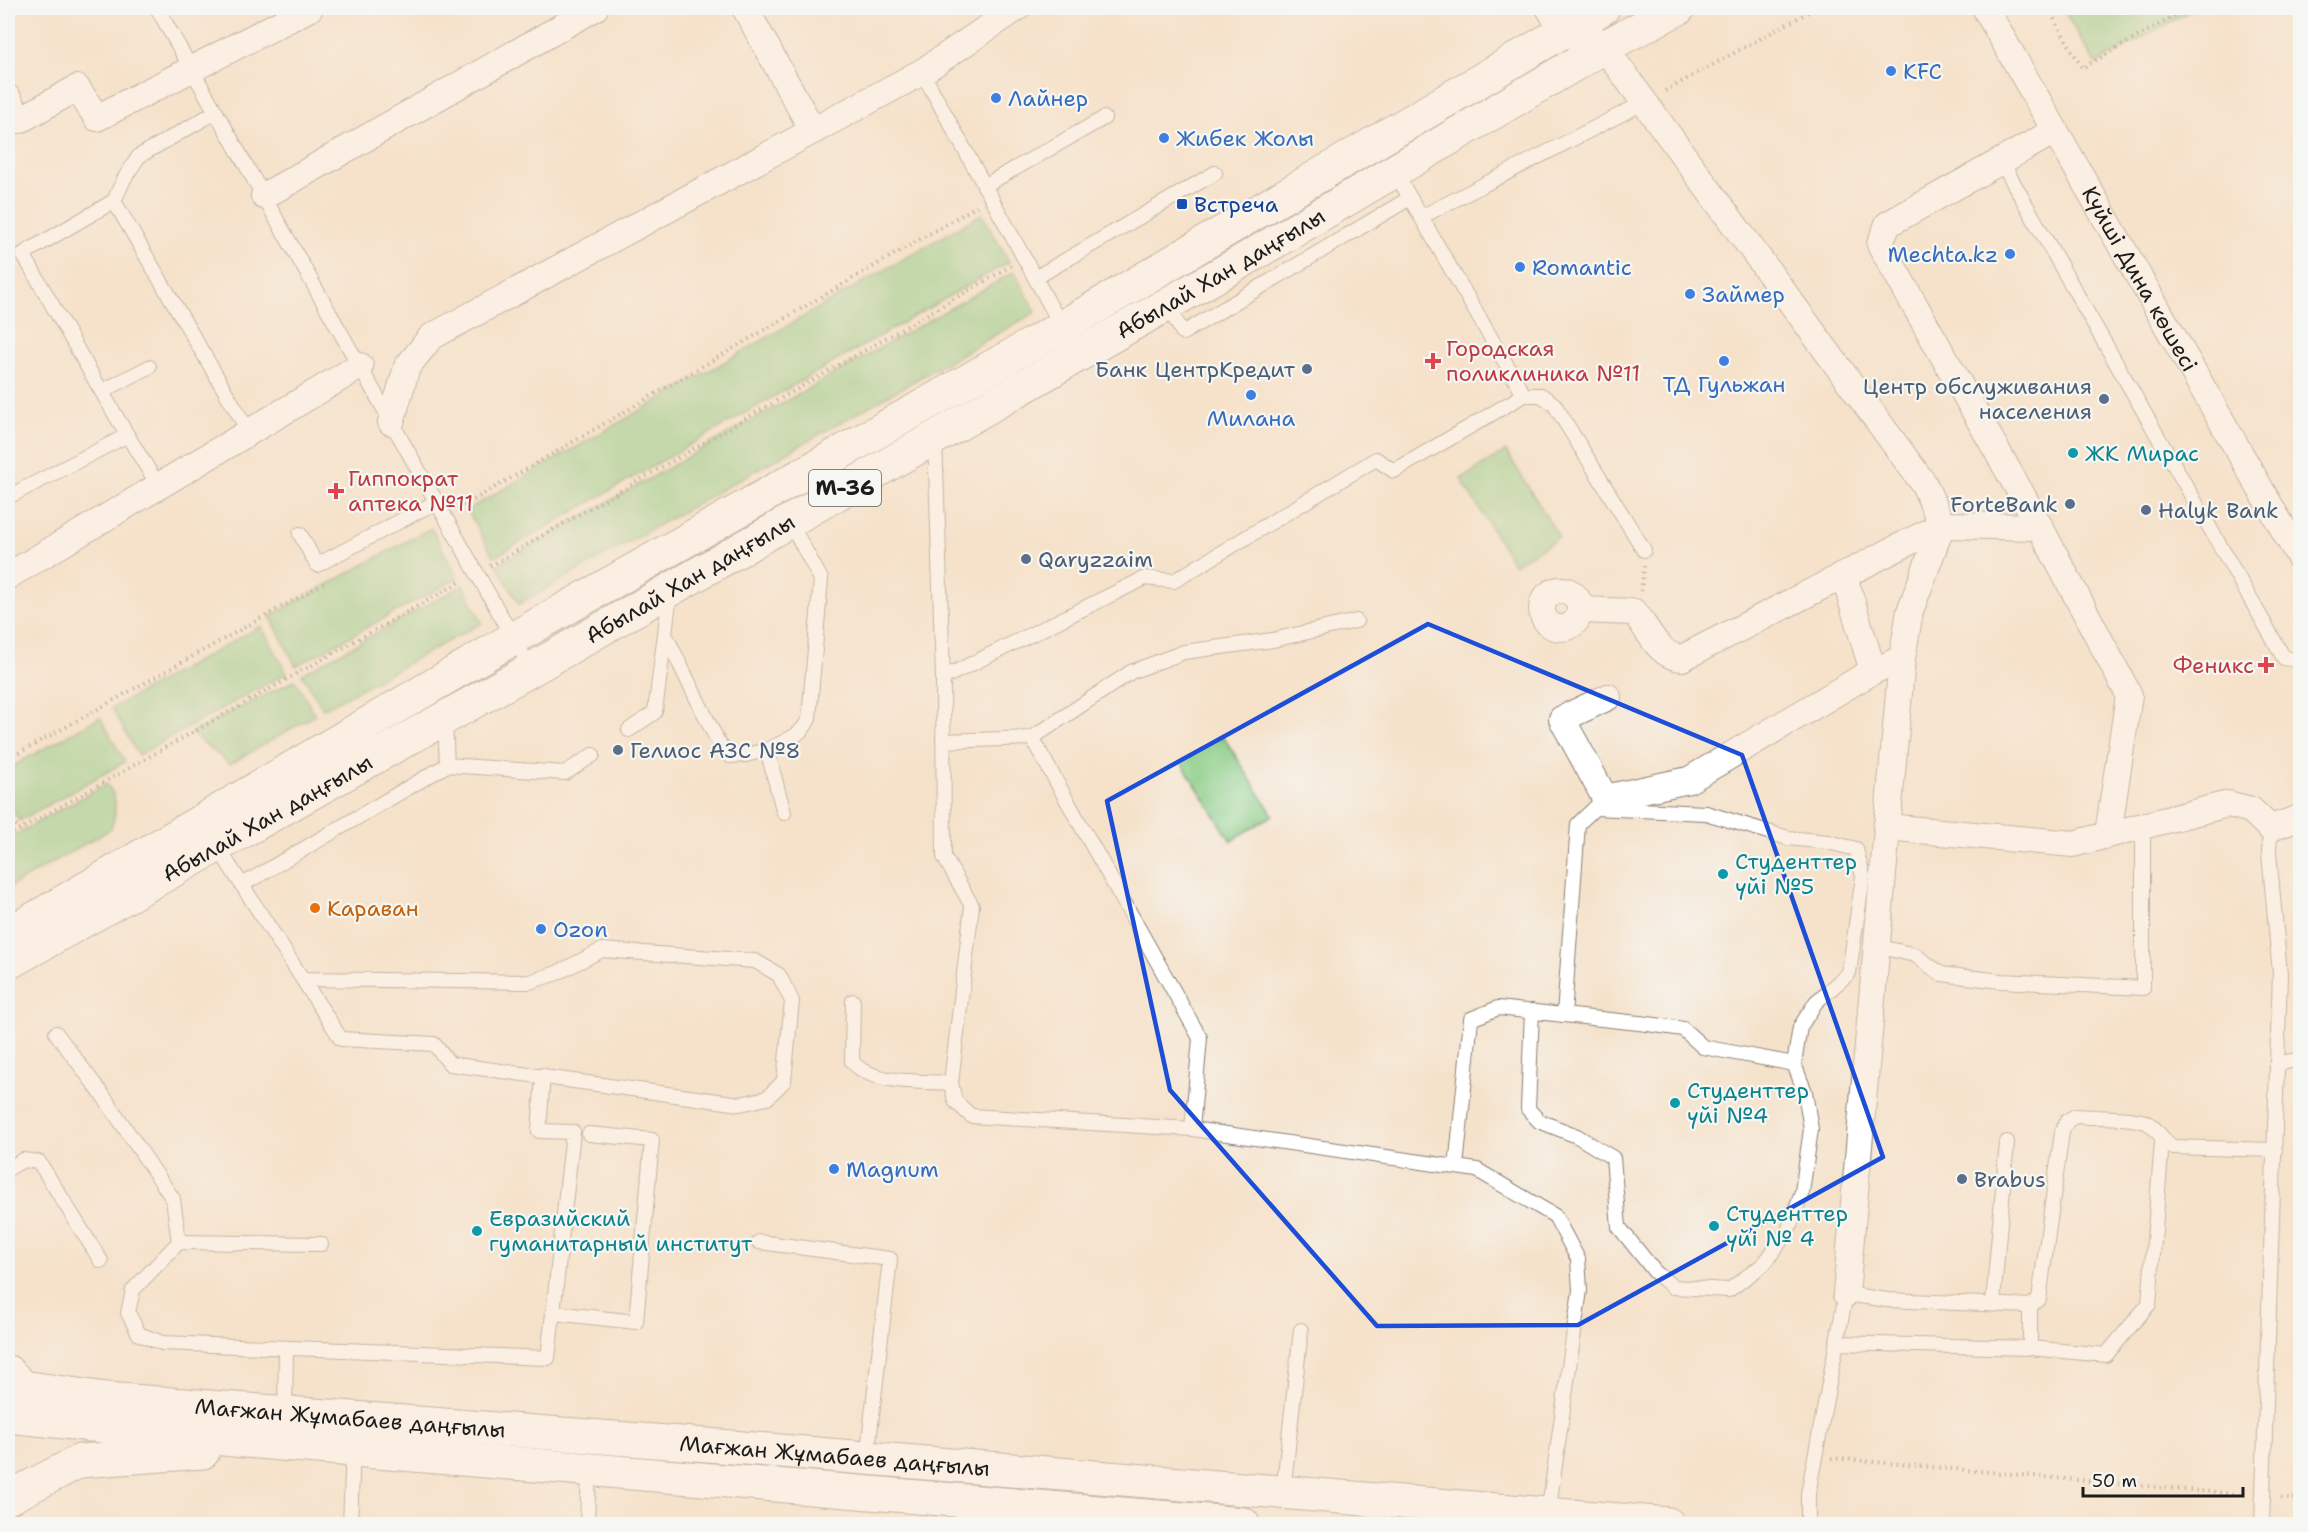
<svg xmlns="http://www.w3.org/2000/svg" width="2308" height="1532" viewBox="0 0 2308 1532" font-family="'Shantell Sans',sans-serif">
<rect width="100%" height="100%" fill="#f6f6f2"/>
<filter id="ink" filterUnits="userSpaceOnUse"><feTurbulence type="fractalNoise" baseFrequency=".0167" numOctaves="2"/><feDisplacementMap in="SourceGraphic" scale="12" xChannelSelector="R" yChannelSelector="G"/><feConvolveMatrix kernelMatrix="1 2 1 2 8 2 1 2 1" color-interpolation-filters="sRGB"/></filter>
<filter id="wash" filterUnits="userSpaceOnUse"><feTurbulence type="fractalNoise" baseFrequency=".008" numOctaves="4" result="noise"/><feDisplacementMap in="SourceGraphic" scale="24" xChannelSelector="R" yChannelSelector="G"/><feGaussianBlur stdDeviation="1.35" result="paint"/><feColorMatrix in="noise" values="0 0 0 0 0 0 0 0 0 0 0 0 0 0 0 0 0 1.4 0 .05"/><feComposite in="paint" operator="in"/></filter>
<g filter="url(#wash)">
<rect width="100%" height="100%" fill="#f5e2cb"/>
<g fill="#8bcd86" stroke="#547451" stroke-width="1.5">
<polygon points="2062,8 2195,8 2096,64"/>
<polygon points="982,214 1009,262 494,557 467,510"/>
<polygon points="1014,272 1036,312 519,604 497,565"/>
<polygon points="1506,451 1559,537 1514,565 1461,479"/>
<polygon points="431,528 458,578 296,666 270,616"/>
<polygon points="463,585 482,623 323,709 302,674"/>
<polygon points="261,626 287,673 138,755 112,708"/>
<polygon points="295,680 315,715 230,764 191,733"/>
<polygon points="100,717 125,762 19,821 8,799 8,769"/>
<polygon points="1223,736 1273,815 1231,841 1181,762"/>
<path d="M106 784C119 796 116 814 111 829L8 888V839Z"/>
</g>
</g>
<g filter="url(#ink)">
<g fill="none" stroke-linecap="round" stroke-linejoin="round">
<g stroke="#887f74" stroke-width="16">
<g id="service">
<polyline points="157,8 531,669"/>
<polyline points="922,72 1062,327"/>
<polyline points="2001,161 2284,658 2300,661"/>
<polyline points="984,186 1104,118"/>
<polyline points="114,201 124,179 139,156 216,112"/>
<polyline points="1421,217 1643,103"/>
<polyline points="1035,278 1215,173"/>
<polyline points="1167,305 1183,333 1410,198"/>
<polyline points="103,391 149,367"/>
<polyline points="1524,395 1541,395 1554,404 1644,550"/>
<polyline points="935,438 943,678 944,857 972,906 951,1083 955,1101 971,1116 1192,1129 1477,1170 1555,1216 1578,1259 1580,1290 1548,1514"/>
<path d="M159 486C110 411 68 331 23 254L114 201 249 432"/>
<polyline points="8,497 126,436"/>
<polyline points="300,534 317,565 436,502"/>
<polyline points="665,634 719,744 730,756 745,755 767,750"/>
<polyline points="943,678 1145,578 1174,581 1376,459 1394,471 1524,395 1395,172"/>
<polyline points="629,730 655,712 670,594"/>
<polyline points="1032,738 1131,672 1184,652 1273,640 1356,621"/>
<polyline points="943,741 1032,738 1200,1038 1192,1129"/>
<polyline points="447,765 565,773 593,755"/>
<polyline points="1595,808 1706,813 1788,838 1828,842 1856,849 1863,876 1849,973 1816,1002 1800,1027 1794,1064"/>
<path d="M784 813 767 750C784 741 802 737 809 718L821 579 789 521"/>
<polyline points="217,846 341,1039 434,1044 450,1064 740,1104 767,1098 784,1081 792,1001 779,975 755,961 602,950 557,973 529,982 303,979"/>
<polyline points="242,885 447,765 445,720"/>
<polyline points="1876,946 1915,955 1941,974 2001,981 2143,988 2143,828"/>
<path d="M853 1001 852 1061C870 1085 922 1081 951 1083"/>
<polyline points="1564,1015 1578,824 1601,802"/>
<polyline points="56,1033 104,1097 173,1199 179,1242"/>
<polyline points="2277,1064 2300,1059"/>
<polyline points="1456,1167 1471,1019 1498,1008 1648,1024 1683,1029 1703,1047 1794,1064 1805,1092 1811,1129 1802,1192 1788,1231 1764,1264 1729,1290 1673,1287 1655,1272 1619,1227 1613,1158 1577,1136 1539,1121 1528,1109 1532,1011"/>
<polyline points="8,1169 23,1160 39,1162 101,1261"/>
<polyline points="759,1242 890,1259 867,1459"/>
<polyline points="321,1244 179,1242 133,1290 128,1313 139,1334 162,1343 548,1358 573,1132 539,1131 543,1075"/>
<polyline points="1993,1303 2007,1142"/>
<polyline points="2030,1306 2030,1348 2106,1355 2149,1304 2162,1141"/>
<polyline points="554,1313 636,1322 652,1140 589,1134"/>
<polyline points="1837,1343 2030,1348"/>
<polyline points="285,1413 286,1350"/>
<polyline points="1283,1492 1301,1330"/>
<polyline points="350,1524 353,1449"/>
<polyline points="587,1524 589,1470"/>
<path d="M1808 1524V1494L1846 1294 1887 1300 2030 1306 2039 1299 2062 1132 2067 1121 2075 1116C2095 1118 2127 1116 2146 1122 2155 1125 2161 1140 2173 1147L2275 1150"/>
<polyline points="2262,1524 2280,974 2269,853 2270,828"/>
</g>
</g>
<g stroke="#887f74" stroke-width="28">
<g id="minor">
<polyline points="745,8 813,131"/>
<path id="s1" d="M1985 8 2300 558"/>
<polyline points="1604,47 1924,484 1942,525 1910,611 1902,659 1846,1294"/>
<polyline points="8,98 20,120 77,88 97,118 310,8"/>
<polyline points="2055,131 1888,224 1880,244 2040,527 2129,695 2108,834"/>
<polyline points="264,196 595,8"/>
<polyline points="391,422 407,367 431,337 922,72 1017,8"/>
<polyline points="8,576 360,366"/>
<polyline points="1844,576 1873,671"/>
<circle cx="1561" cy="609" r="19"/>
<path d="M1581 610 1634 612C1648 628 1658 657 1682 658L1942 525 2040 527"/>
<polyline points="1608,697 1562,719 1605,798 1689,780 1873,671 1902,659"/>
<polyline points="1886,827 2073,844 2228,804 2251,810 2270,828 2300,818"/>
</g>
</g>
<g stroke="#887f74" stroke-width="35">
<polyline id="tertiary" points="1553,8 1566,28 1594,42"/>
</g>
<g stroke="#887f74" stroke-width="35">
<g id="secondary">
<path id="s2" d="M8 1372 23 1387 106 1399 720 1446 1668 1524"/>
<polyline points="8,1416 233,1440 1243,1524"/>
<polyline points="8,1498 80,1461 203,1452"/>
</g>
</g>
<g stroke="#887f74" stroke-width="35">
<g id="primary">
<polyline points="8,934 514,638 1062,327 1603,8"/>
<path id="s3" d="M8 963 525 673 1239 263 1604 47 1679 8"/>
</g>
</g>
<g stroke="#887f74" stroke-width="4" stroke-dasharray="1.5 4.5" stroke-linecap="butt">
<polyline points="2048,8 2082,68 2188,8"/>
<polyline points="1665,91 1816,8"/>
<polyline points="458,509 977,206"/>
<polyline points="490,566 1011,266"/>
<polyline points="1641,591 1644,566"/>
<polyline points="8,759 328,581"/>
<polyline points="8,809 18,830"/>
<polyline points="8,836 462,581"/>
<polyline points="1831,1458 2235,1494"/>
<polyline points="2281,1498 2300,1499"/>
</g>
<use href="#service" stroke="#fff" stroke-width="14"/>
<use href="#minor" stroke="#fff" stroke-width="26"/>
<use href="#tertiary" stroke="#fff" stroke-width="33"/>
<use href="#secondary" stroke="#fff" stroke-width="33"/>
<use href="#primary" stroke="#fff" stroke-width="33"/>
</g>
</g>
<path d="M0 0H2308V1532H0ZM1428 624 1742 755 1883 1157 1578 1325 1377 1326 1170 1090 1107 801Z" fill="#f5e2cb" fill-opacity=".55" fill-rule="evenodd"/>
<path fill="none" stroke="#1d4ed8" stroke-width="4.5" stroke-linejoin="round" d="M1428 624 1742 755 1883 1157 1578 1325 1377 1326 1170 1090 1107 801Z"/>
<g fill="#3f7fe0" stroke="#f6f6f2" stroke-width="2">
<circle cx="1891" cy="71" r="6"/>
<circle cx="996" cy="98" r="6"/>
<circle cx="1164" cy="138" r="6"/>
<circle cx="2010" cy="254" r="6"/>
<circle cx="1520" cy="267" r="6"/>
<circle cx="1690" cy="294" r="6"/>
<circle cx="1724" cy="361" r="6"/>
<circle cx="1251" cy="395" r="6"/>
<circle cx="541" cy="929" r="6"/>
<circle cx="834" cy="1169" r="6"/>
</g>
<rect fill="#1a4fb4" stroke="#f6f6f2" stroke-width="2" x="1176" y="198" width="12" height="12" rx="3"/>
<g fill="#e0444e" stroke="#f6f6f2" stroke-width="2">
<path d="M1430 352h6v6h6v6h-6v6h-6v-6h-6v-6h6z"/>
<path d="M333 482h6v6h6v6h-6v6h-6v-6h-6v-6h6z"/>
<path d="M2263 656h6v6h6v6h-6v6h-6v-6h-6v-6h6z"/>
</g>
<g fill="#5c6f8a" stroke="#f6f6f2" stroke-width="2">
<circle cx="1307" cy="369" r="6"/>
<circle cx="2104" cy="399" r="6"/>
<circle cx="2070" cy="504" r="6"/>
<circle cx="2146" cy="510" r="6"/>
<circle cx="1026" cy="559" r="6"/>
<circle cx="618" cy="750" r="6"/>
<circle cx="1962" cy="1179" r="6"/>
</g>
<g fill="#0f9aa8" stroke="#f6f6f2" stroke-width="2">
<circle cx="2073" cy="453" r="6"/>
<circle cx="1723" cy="874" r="6"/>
<circle cx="1675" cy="1103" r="6"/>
<circle cx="1714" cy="1226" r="6"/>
<circle cx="477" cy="1231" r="6"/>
</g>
<circle fill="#e8710a" stroke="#f6f6f2" stroke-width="2" cx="315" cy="908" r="6"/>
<g text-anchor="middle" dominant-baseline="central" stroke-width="4.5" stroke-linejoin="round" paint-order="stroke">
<rect fill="#f6f6f2" stroke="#5d5d5c" stroke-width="1.5" x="809" y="470" width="72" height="36" rx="4.5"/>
<g font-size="21" font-weight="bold" fill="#1c1c1c">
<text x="845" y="488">M-36</text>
</g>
<g font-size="22" fill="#366cbe" stroke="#f6f6f2" text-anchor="start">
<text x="1903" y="71">KFC</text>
<text x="1008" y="98">Лайнер</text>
<text x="1176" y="138">Жибек Жолы</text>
<text x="1998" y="254" text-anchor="end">Mechta.kz</text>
<text x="1532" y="267">Romantic</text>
<text x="1702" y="294">Займер</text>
<text x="1724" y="384" text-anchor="middle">ТД Гульжан</text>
<text x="1251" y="418" text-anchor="middle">Милана</text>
<text x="553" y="929">Ozon</text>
<text x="846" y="1169">Magnum</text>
</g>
<g font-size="22" fill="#164399" stroke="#f6f6f2" text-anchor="start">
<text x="1194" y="204">Встреча</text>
</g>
<g font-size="22" fill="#1c1c1c" stroke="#f6f6f2">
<text stroke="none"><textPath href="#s3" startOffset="1395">Абылай Хан даңғылы</textPath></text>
<text stroke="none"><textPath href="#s1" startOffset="312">Күйші Дина көшесі</textPath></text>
<text stroke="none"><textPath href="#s3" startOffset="783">Абылай Хан даңғылы</textPath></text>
<text stroke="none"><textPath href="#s3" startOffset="297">Абылай Хан даңғылы</textPath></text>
<text stroke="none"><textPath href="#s2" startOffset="350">Мағжан Жұмабаев даңғылы</textPath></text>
<text stroke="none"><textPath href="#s2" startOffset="836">Мағжан Жұмабаев даңғылы</textPath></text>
</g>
<g font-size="22" fill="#be3a42" stroke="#f6f6f2" text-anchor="start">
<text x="1446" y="348">Городская<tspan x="1446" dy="25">поликлиника №11</tspan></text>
<text x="348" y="478">Гиппократ<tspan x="348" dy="25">аптека №11</tspan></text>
<text x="2254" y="665" text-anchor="end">Феникс</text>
</g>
<g font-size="22" fill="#4e5e75" stroke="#f6f6f2" text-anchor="start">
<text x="1295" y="369" text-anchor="end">Банк ЦентрКредит</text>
<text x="2092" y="386" text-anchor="end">Центр обслуживания<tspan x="2092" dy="25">населения</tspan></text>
<text x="2058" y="504" text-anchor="end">ForteBank</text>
<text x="2158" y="510">Halyk Bank</text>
<text x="1038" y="559">Qaryzzaim</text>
<text x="630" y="750">Гелиос АЗС №8</text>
<text x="1974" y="1179">Brabus</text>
</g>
<g font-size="22" fill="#0d838f" stroke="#f6f6f2" text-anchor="start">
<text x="2085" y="453">ЖК Мирас</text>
<text x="1735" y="861">Студенттер<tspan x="1735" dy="25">үйі №5</tspan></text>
<text x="1687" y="1090">Студенттер<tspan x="1687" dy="25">үйі №4</tspan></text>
<text x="1726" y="1213">Студенттер<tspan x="1726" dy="25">үйі № 4</tspan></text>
<text x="489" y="1218">Евразийский<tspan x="489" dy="25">гуманитарный институт</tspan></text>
</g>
<g font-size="22" fill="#c56008" stroke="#f6f6f2" text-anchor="start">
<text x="327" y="908">Караван</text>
</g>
</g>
<rect width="2308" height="1532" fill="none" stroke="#f6f6f2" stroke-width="30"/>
<path d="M2083 1487v9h160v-9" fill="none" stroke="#1c1c1c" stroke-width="3"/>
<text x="2092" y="1487" font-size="18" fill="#1c1c1c" stroke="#f6f6f2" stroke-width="4.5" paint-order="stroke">50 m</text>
</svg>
